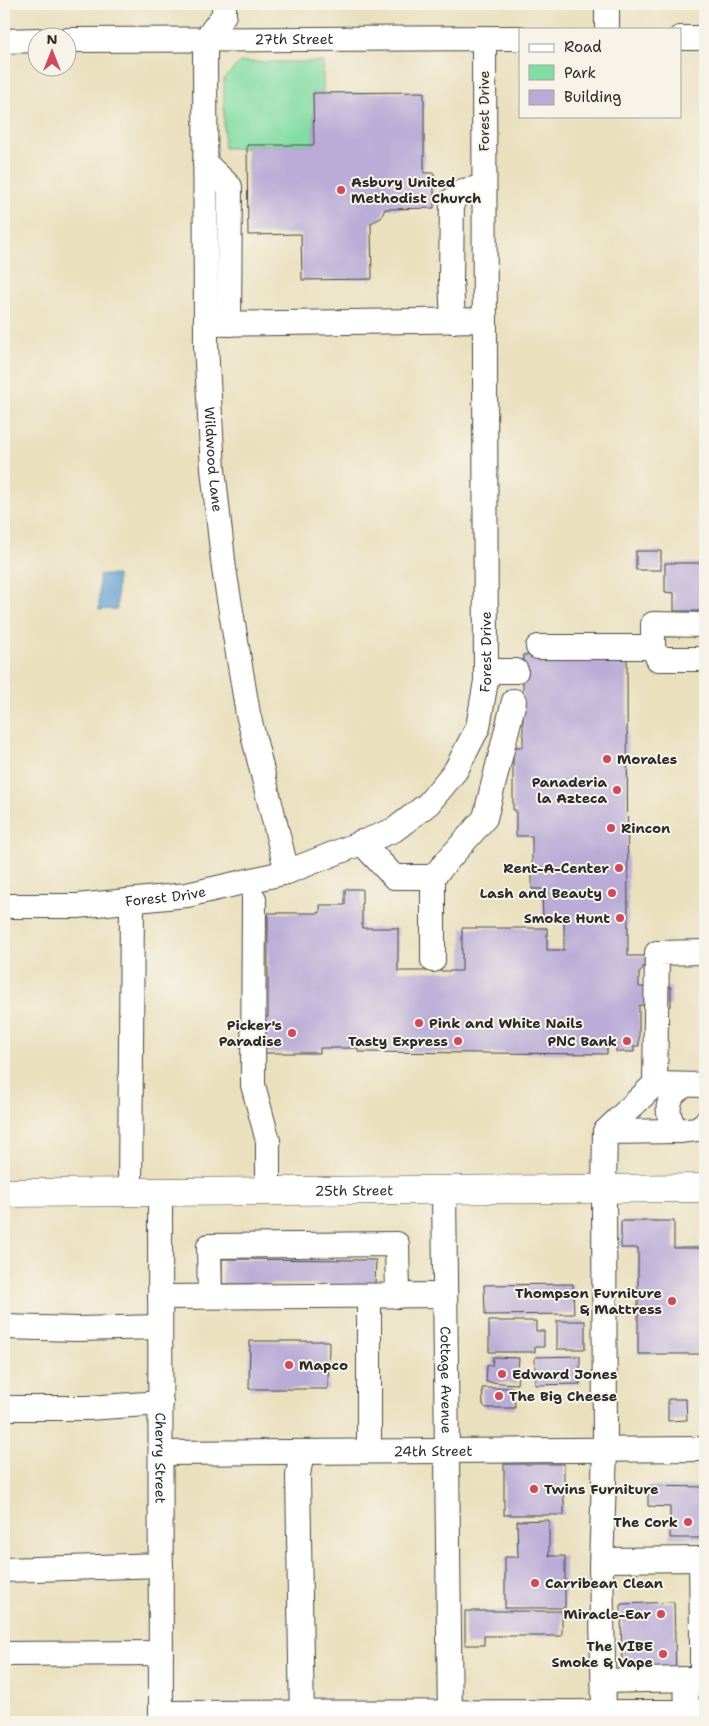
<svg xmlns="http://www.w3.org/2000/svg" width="709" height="1726" viewBox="0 0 709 1726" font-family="'Shantell Sans',sans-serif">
<rect width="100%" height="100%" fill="#f7f3e8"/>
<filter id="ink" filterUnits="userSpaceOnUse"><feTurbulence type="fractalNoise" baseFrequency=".02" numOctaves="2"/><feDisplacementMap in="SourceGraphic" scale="10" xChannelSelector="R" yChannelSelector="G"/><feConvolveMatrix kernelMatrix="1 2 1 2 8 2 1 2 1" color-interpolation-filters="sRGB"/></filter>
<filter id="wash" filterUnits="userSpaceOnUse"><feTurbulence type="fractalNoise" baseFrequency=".0096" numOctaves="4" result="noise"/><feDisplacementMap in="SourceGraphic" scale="20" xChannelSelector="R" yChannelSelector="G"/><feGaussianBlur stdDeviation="1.12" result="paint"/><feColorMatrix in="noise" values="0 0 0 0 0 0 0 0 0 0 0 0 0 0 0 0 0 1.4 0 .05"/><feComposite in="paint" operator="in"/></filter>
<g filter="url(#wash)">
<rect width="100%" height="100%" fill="#eae0be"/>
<polygon fill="#82dda3" stroke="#568467" points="240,62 323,62 323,93 313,93 314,145 247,145 247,148 224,148 224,79"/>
<polygon fill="#5f9fd1" stroke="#45657e" points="99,575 117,575 117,609 99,610"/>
<g id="blocks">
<g fill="#baacd7">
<polygon points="424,92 424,173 434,173 434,208 385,209 381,218 371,223 372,279 302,280 301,234 248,235 247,145 314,145 313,93"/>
<rect x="636" y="551" width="25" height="19"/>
<polygon points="665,563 702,563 702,611 674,611 674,593 665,592"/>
<polygon points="627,654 628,956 648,956 648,960 639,974 639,987 671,987 671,1006 639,1005 639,1046 634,1046 634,1052 616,1052 616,1043 607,1043 607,1054 358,1052 358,1048 320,1048 320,1053 262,1053 262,1017 268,1017 268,913 320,913 320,905 345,905 345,889 362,889 362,928 398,928 398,971 462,971 462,928 547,928 547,950 564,950 564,918 543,918 542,889 532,889 532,836 516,836 516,810 513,810 513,747 523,747 523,655"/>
<polygon points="621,1221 674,1221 674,1248 705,1248 705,1354 638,1354 638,1248 621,1248"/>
<polygon points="222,1259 376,1260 375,1285 222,1284"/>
<polygon points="573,1284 574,1314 485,1315 484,1285"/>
<polygon points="489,1321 536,1321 536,1331 544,1331 544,1347 535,1347 535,1352 489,1352"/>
<rect x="557" y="1321" width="28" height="28"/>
<polygon points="250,1341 329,1341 328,1389 249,1389"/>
<polygon points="580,1356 580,1384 535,1385 535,1357"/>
<polygon points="493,1357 519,1358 517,1384 486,1382 487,1365 492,1366"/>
<polygon points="482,1388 514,1388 515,1408 486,1408 483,1405"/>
<polygon points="668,1399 686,1399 687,1420 668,1421"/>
<rect x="504" y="1464" width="60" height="51"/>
<polygon points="648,1486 705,1487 705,1538 670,1538 670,1507 648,1506"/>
<polygon points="549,1520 549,1556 565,1556 565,1608 505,1608 505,1557 518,1557 517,1521"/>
<polygon points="674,1602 676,1674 622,1675 621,1604"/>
<polygon points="465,1611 562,1611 562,1636 484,1636 484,1645 465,1645"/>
</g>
</g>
</g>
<g filter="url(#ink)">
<use href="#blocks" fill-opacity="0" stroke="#484641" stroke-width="1"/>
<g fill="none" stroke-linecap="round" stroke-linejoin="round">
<g stroke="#484641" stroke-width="26">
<g id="minor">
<path id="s1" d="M224 4V15L205 40 206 345 213 469 224 569 248 714 287 872"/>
<polyline points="607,29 607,4"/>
<polyline points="680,38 705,38"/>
<path id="s2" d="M68 40 520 38"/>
<polyline points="4,41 38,40"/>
<polyline points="205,163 230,187 229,324"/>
<polyline points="453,321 451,280 452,200 463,191 484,187"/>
<polyline points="206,324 485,320"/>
<polyline points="538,647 653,647 658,659 705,659"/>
<polyline points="653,647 653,624 705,625"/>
<polyline points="486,671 516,671"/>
<polyline points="361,842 394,877 433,877 485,818 514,701"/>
<polyline points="254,899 253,1085 268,1141 268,1191"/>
<path id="s3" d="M4 906H77L187 895 287 872 394 830 428 804 456 770 478 727 486 681 484 38"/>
<polyline points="433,960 433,877"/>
<polyline points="655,1084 657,953 705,952"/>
<path d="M679 1131C667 1121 665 1104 675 1092 678 1089 682 1087 685 1085"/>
<polyline points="605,1132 655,1084 705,1085"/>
<path id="s4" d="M444 1189 450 1722"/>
<polyline points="130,1193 132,901"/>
<path id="s5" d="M160 1193 161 1722"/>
<polyline points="210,1296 209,1246 397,1244 398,1296"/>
<polyline points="369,1296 369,1451"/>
<polyline points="160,1297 445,1295"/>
<polyline points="4,1327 77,1329 160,1327"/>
<polyline points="4,1408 88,1408 161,1403"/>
<polyline points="302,1452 298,1475 302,1722"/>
<path id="s6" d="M161 1453 705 1449"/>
<polyline points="701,1559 702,1635"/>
<polyline points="602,1560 705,1559"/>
<polyline points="4,1570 161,1565"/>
<polyline points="4,1654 161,1653"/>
<polyline points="686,1679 702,1679 702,1635 705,1635"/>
<polyline points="604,1681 686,1679 687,1712"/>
<polyline points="604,1712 601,1566 605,1450 604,1188 605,1132 679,1131 697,1129 705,1123"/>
<polyline points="161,1713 705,1712"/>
</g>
</g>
<g stroke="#484641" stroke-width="29">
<g id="major">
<path id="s7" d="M4 1193 705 1188"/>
</g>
</g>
<use href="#minor" stroke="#fff" stroke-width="24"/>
<use href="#major" stroke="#fff" stroke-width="28"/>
</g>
</g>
<g fill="#d1495b" stroke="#f7f3e8" stroke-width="2">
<circle cx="341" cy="190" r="5"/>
<circle cx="607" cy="759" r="5"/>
<circle cx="617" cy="790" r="5"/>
<circle cx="611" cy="828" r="5"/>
<circle cx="619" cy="868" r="5"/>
<circle cx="612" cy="893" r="5"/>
<circle cx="620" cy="918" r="5"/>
<circle cx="419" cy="1023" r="5"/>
<circle cx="292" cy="1033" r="5"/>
<circle cx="458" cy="1041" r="5"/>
<circle cx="627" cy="1041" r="5"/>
<circle cx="672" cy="1301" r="5"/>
<circle cx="289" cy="1365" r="5"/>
<circle cx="502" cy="1374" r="5"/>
<circle cx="499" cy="1396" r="5"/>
<circle cx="534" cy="1489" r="5"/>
<circle cx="688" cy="1522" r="5"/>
<circle cx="535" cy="1583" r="5"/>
<circle cx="661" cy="1614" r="5"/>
<circle cx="663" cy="1654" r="5"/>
</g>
<g text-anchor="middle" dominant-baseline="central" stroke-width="4" stroke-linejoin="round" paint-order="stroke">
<g font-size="14" fill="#2b2b2b" stroke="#f7f3e8">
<text stroke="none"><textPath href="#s2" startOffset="226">27th Street</textPath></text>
<text transform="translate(484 111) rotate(-90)">Forest Drive</text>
<text stroke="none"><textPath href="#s1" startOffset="462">Wildwood Lane</textPath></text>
<text stroke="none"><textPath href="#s3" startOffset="612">Forest Drive</textPath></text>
<text stroke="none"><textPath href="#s3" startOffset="162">Forest Drive</textPath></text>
<text stroke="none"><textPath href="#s7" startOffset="350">25th Street</textPath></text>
<text stroke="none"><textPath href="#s4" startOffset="191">Cottage Avenue</textPath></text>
<text stroke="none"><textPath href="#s6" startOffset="272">24th Street</textPath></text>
<text stroke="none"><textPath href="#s5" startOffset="265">Cherry Street</textPath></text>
</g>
<g font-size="14" font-weight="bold" fill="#2b2b2b" stroke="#f7f3e8" text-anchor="end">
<text x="351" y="182" text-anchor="start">Asbury United<tspan x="351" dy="16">Methodist Church</tspan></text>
<text x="617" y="759" text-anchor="start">Morales</text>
<text x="607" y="782">Panaderia<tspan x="607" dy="16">la Azteca</tspan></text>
<text x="621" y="828" text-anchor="start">Rincon</text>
<text x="609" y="868">Rent-A-Center</text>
<text x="602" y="893">Lash and Beauty</text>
<text x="610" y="918">Smoke Hunt</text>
<text x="429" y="1023" text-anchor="start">Pink and White Nails</text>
<text x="282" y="1025">Picker's<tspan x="282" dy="16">Paradise</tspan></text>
<text x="448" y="1041">Tasty Express</text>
<text x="617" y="1041">PNC Bank</text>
<text x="662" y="1293">Thompson Furniture<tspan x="662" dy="16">&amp; Mattress</tspan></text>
<text x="299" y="1365" text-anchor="start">Mapco</text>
<text x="512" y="1374" text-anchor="start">Edward Jones</text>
<text x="509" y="1396" text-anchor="start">The Big Cheese</text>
<text x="544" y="1489" text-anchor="start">Twins Furniture</text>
<text x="678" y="1522">The Cork</text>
<text x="545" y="1583" text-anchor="start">Carribean Clean</text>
<text x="651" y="1614">Miracle-Ear</text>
<text x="653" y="1646">The VIBE<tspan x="653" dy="16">Smoke &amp; Vape</tspan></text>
</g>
</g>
<rect width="709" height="1726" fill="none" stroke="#f7f3e8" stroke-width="20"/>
<rect x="519" y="28" width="162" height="90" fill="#f7f3e8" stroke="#a5a39c"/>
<rect x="529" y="44" width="25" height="8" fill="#ffffff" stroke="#a5a39c"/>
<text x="564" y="52" font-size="15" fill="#2b2b2b">Road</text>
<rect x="529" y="65" width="25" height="15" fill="#82dda3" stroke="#a5a39c"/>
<text x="564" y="78" font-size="15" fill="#2b2b2b">Park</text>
<rect x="529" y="90" width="25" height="15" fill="#baacd7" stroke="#a5a39c"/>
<text x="564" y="102" font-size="15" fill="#2b2b2b">Building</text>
<g transform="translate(52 52)"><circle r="24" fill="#f7f3e8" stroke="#a5a39c"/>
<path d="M0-4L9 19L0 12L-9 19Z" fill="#d1495b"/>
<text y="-8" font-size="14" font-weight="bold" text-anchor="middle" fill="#2b2b2b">N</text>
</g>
</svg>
